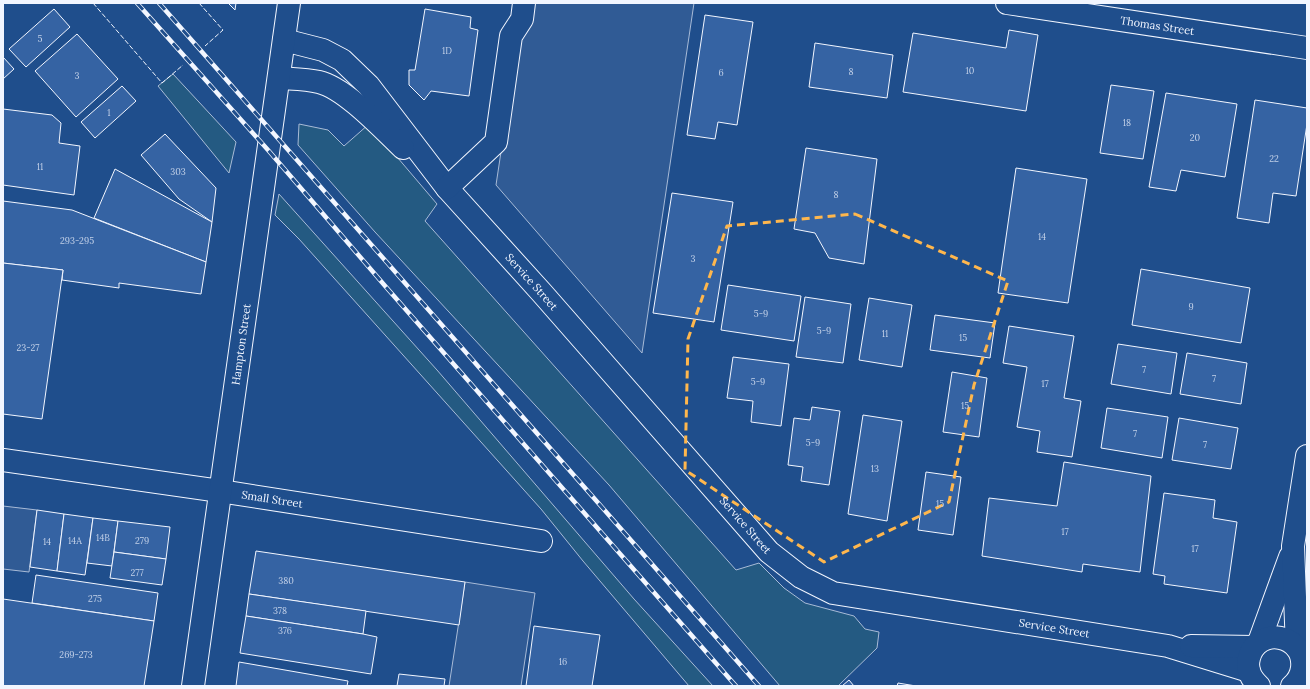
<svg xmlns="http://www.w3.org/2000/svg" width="1310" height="689" viewBox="0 0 1310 689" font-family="Lora,serif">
<rect width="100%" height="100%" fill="#1f4e8c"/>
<g fill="#245a82" stroke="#a8bbd7">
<polygon points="173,74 236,142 229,173 158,86"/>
<polygon points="299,124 328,130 344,146 369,124 437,204 425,221 736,570 759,563 784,588 805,603 854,616 865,629 879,632 877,648 838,686 780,686 609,485 375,232 298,145"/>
<polygon points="279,194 437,370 634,599 713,686 689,686 583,561 541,509 299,239 275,215"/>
</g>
<g fill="#305b95" stroke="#a8bbd7">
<polygon points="530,3 694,3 642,353 496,185 518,39"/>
<polygon points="3,506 37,510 29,572 3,569"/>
<polygon points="465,582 535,593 521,686 449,686"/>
</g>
<g fill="#3563a3" stroke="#f2f6ff">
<polygon points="228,3 236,3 235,10"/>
<polygon points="54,9 70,27 26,67 9,49"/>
<polygon points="425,9 471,17 470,28 478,30 469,96 431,91 424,100 409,85 409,70 415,70"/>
<polygon points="705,15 753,22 737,125 718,122 715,139 687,135"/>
<polygon points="1009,30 1038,35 1026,111 903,92 913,33 1006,48"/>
<polygon points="77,34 118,79 76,117 35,71"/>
<polygon points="815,43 893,55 887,98 809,87"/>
<polygon points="3,57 14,69 3,79"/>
<polygon points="1111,85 1154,91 1143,159 1100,153"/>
<polygon points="122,86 136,101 95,138 81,122"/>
<polygon points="1166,93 1237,104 1225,177 1181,170 1176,191 1149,187"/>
<polygon points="1255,100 1307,108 1307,124 1296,196 1273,193 1269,223 1237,218"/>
<polygon points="3,109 52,115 61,123 59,143 80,146 74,195 3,185"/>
<polygon points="165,134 216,188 212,222 179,199 141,155"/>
<polygon points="806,148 877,159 864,264 829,258 815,233 794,229"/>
<polygon points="1016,168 1087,179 1068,303 998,293"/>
<polygon points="115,169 212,222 206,262 94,218"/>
<polygon points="672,193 733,202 714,322 653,313"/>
<polygon points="3,201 72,210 206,262 201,294 119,283 119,288 62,280 63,270 3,263"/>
<polygon points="3,263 63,270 42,419 3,414"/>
<polygon points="1141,269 1250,288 1241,343 1132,325"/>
<polygon points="728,285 801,296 794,341 721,330"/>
<polygon points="805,297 851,304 843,363 796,357"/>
<polygon points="869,298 912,305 902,367 859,360"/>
<polygon points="935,315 995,323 990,358 930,350"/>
<polygon points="1009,326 1074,336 1064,398 1081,401 1072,457 1037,452 1040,431 1017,427 1027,367 1003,363"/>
<polygon points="1118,344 1177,353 1171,394 1111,384"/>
<polygon points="1187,353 1247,363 1241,404 1180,394"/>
<polygon points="733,357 789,364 781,426 751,422 753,401 727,398"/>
<polygon points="952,372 987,378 979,437 943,432"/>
<polygon points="812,407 840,411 829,485 801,481 803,467 788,465 794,418 810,420"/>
<polygon points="1107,408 1168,417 1162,458 1101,448"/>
<polygon points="863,415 902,421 887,521 848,514"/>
<polygon points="1179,418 1238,428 1231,469 1172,460"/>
<polygon points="1064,462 1151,476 1140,572 1083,564 1082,572 982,556 989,498 1057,506"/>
<polygon points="926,472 961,477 953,535 918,530"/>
<polygon points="1164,493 1215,500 1213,518 1237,522 1227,593 1164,584 1165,576 1153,574"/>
<polygon points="37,510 64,514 57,571 30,567"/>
<polygon points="64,514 93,518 85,575 57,571"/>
<polygon points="93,518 118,521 112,566 87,563"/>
<polygon points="118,521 170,527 166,559 114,552"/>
<polygon points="256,551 465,582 459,625 249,594"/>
<polygon points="114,552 166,559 162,585 110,578"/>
<polygon points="36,575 158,593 154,621 32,603"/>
<polygon points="249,594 366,611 363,634 246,616"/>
<polygon points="3,599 154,621 144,686 3,686"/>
<polygon points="246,616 363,634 377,637 371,674 240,653"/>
<polygon points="534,626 600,635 592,686 526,686"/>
<polygon points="239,662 348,681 347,686 236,686"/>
<polygon points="399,674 445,679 444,686 397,686"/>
<polygon points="849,680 854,686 842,686"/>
<polygon points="898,683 916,686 897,686"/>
</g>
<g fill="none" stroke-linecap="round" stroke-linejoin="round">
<g stroke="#f2f6ff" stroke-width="24">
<g id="street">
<path id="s1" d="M1007 3 1307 48"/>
<path id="s2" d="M284 40 323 50 342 60 369 86 447 188 542 293 769 552 801 577 833 593 1168 646 1249 671"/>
<path d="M279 78C292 79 306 79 319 82 345 88 383 129 403 148"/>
<polyline points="447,188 496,142 511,36 522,19 524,3"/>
<path id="s3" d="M3 460 220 491 541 541"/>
<polyline points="1259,642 1290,557"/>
<polyline points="1191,646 1254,647"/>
<polyline points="1297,648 1293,546 1307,456"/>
<path d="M1259 686C1251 679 1246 669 1249 658 1257 625 1306 634 1302 668 1301 675 1297 682 1292 686"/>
</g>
</g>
<g stroke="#f2f6ff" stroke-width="24">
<g id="secondary">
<path id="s4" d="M193 686 289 3"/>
</g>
</g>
<use href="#street" stroke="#1f4e8c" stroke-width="22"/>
<use href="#secondary" stroke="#1f4e8c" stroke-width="22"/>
<g stroke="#f2f6ff" stroke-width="4.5">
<g id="rail">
<polyline points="137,3 268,150 386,287 736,686"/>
<polyline points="159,3 759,686"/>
</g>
</g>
<use href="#rail" stroke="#1f4e8c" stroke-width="3" stroke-dasharray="9" stroke-linecap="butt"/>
<g stroke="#f2f6ff" stroke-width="1" stroke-dasharray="5 2" stroke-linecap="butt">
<polyline points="93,3 162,83 183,65"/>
<polyline points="199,3 223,30 205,46"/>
</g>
</g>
<path fill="none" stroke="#ffb74d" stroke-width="3" stroke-dasharray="8 5" stroke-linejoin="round" d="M855 214 1008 281 974 385 949 502 824 562 685 470 688 339 727 226Z"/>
<g text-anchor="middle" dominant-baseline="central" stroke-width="3" stroke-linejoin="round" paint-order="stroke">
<g font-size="9" fill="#c3d1e8">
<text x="40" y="38">5</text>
<text x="447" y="50">1D</text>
<text x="970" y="70">10</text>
<text x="851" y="71">8</text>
<text x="721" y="72">6</text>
<text x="77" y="75">3</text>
<text x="109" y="112">1</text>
<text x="1127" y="122">18</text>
<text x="1195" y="137">20</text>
<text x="1274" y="158">22</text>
<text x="40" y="166">11</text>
<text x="178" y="171">303</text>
<text x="836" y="194">8</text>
<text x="1042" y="236">14</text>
<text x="77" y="240">293-295</text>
<text x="693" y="258">3</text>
<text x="1191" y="306">9</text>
<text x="761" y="313">5-9</text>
<text x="824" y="330">5-9</text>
<text x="885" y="333">11</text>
<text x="963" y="337">15</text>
<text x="28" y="347">23-27</text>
<text x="1144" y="369">7</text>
<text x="1214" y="378">7</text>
<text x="758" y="381">5-9</text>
<text x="1045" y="383">17</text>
<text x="965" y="405">15</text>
<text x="1135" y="433">7</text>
<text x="813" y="442">5-9</text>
<text x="1205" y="444">7</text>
<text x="875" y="468">13</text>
<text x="940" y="503">15</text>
<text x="1065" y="531">17</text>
<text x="103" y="537">14B</text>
<text x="75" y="540">14A</text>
<text x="142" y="540">279</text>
<text x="47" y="541">14</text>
<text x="1195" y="548">17</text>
<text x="137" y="572">277</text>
<text x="286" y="580">380</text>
<text x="95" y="598">275</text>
<text x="280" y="610">378</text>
<text x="285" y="630">376</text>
<text x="76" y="654">269-273</text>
<text x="563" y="661">16</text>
</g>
<g font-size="11" fill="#f2f6ff" stroke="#1f4e8c">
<text stroke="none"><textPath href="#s1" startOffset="152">Thomas Street</textPath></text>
<text stroke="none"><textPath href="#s2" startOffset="354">Service Street</textPath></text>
<text stroke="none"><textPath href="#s4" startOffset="345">Hampton Street</textPath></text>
<text stroke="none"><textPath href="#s3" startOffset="272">Small Street</textPath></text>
<text stroke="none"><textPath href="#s2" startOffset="678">Service Street</textPath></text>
<text stroke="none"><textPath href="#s2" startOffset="1014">Service Street</textPath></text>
</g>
</g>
<rect width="1310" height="689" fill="none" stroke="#f2f6ff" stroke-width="8"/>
</svg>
